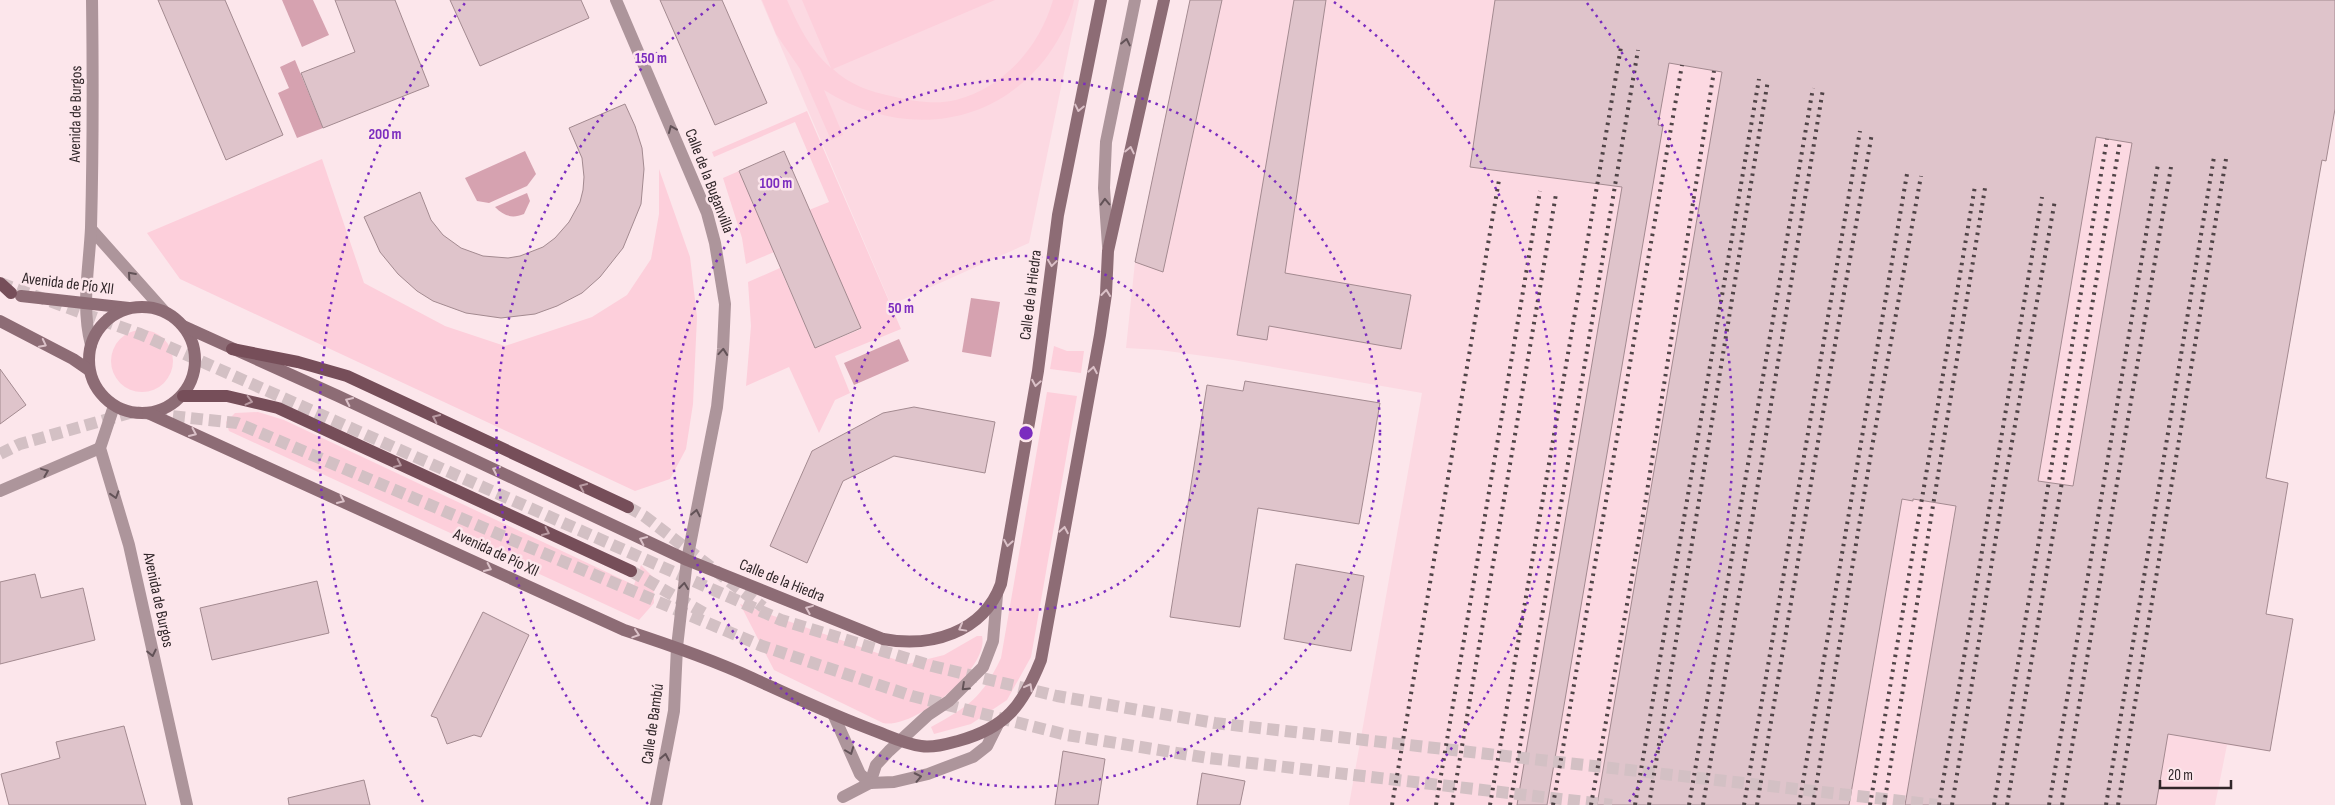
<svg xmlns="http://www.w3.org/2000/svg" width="2335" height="805" viewBox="0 0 2335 805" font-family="'Sofia Sans Condensed',sans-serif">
<rect width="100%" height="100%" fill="#fce6eb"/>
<g fill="#fcd9e2">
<polygon points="761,0 1079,0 1029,243 891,305"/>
<polygon points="1190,0 2335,0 2335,109 2326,161 2322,160 2266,477 2288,483 2266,614 2293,619 2270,751 2227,745 2215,805 1349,805 1422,393 1233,360 1160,350 1126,348 1135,262"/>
</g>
<g fill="#fdcfdb">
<path d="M762 0H787C798 25 810 50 831 68L802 0H995L833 69C848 84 871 92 891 96 912 101 935 105 956 100 1004 88 1040 46 1053 0H1074C1070 21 1058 41 1046 58 990 130 899 137 824 90L843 135 831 140 800 69 776 34Z"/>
<polygon points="807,111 901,329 835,356 850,393 835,400 819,433 789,367 746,386 751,326 748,282 780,268 815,348 861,329 809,210 829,202 795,122 714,157 712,152"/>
<polygon points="322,159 364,283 445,326 505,346 592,317 627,295 651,259 659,214 659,169 690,257 697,317 693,404 686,449 670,479 635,491 180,279 147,233"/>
<polygon points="739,171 774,252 746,264 742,238 723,178"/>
<circle cx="142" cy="361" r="31"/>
<polygon points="1054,346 1067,351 1084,351 1081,373 1050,369"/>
<path d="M1047 392 1077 396 1031 657 1007 700 971 724 934 734 931 727C969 706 982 698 1001 658Z"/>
<polygon points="258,412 284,420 634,585 641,565 653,577 654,603 639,620 229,431 226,422 235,413"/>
<path d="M740 604 908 664 944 655 977 636H982C990 668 914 730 883 723L774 670Z"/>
</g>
<g fill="#d6a2b0">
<polygon points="282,0 313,0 329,35 302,47"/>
<polygon points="295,60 323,128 297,138 278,93 289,88 280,67"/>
<polygon points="525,151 536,174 527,186 489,203 477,201 465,178"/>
<path d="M527 193 530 201 524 214C512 219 504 216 495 207Z"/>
<polygon points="971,298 1000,302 991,357 962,352"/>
<polygon points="899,339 909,361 854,385 844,363"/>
</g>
<g fill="#dfc4cb" stroke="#a38a90" fill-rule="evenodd">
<polygon points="158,0 225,0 283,135 226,160"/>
<polygon points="335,0 395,0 429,86 323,128 301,73 355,52"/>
<polygon points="450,0 581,0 589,18 480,66"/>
<polygon points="660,0 722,0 767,103 715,125"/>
<polygon points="1190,0 1222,0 1163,272 1135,262"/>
<polygon points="1294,0 1326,0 1285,273 1411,295 1401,349 1269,326 1267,340 1237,335"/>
<path d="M1495 0H2335V109L2326 161 2322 160 2266 478 2288 483 2266 614 2293 619 2270 751 2168 734 2156 805H1905L1956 506 1913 499V501L1902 499 1849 805H1597L1722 72 1669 63 1658 125 1663 126 1547 805H1517L1622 187 1470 167ZM2096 137 2132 143 2073 486 2038 481Z"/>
<polygon points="625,104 635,126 642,148 644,169 641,204 623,248 600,277 582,293 557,306 535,314 501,318 466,313 433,301 417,291 398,274 380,252 364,217 420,192 431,220 443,235 461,248 483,256 508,258 520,256 543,247 555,238 569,222 580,202 583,190 584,177 582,158 569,128"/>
<polygon points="784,151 861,328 815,348 739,171"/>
<polygon points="0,369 26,405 0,424"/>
<polygon points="1245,381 1380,403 1359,524 1258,508 1240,627 1170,617 1207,385 1243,391"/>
<polygon points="914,407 995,422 985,473 894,456 843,481 807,563 770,546 812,451 883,413"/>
<polygon points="1296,564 1364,576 1351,651 1284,639"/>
<polygon points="35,574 41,598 83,588 95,640 0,664 0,582"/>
<polygon points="317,581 329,633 212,660 200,608"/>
<polygon points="483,612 529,635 481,737 474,735 447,744 437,718 431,716"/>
<polygon points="124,726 146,805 9,805 1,774 60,758 56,742"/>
<polygon points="1063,751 1105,759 1098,805 1055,805"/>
<polygon points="1202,773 1245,781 1240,805 1197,805"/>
<polygon points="364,780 370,805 289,805 288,798"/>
</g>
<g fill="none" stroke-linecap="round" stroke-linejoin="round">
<g stroke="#d3c0c4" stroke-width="12" stroke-dasharray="12 6" stroke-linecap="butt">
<polyline points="0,283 140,334 781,620 932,666 1057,696 1215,723 1937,805"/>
<polyline points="0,454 20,444 133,412 237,423 762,646 912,696 1067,735 1208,758 1612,805"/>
<polyline points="628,507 644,516 763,607"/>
<polyline points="631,571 709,616"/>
</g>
<g stroke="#ad959b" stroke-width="12">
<polyline points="616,0 707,213 715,243 725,304 723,349 717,407 687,560 677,647"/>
<polyline points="91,229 164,311"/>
<polyline points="1108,246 1104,188 1106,142 1135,0"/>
<path d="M91 345C81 306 89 269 91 228 93 153 93 76 92 0"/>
<polyline points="834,716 860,774 870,783"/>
<polyline points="870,783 876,765 889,751 928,715 949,701 983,667 993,641 997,595"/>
<polyline points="843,797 870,783 894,782 928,774 973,757 987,746 998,724"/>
</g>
<g stroke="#ad959b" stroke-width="12">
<polyline points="114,406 100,448 129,545 187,805"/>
<polyline points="0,491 100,448"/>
<polyline points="656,805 674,711 677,647"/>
</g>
<g stroke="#8d6c75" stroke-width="12">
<polyline points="21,296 129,308"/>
<circle cx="142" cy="360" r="53"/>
<polyline points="0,321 73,359 89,370"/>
<path d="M183 326 338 396 687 560 883 639C930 648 983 633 1001 584L1038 371 1058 215 1101 0"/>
<path d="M148 413 624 630C667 644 711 659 752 678 794 697 834 716 878 732 891 737 906 744 921 746 933 748 947 744 958 741 1006 728 1023 705 1041 660L1100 335 1106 294 1108 251 1164 0"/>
</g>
<g stroke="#764e59" stroke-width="12">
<polyline points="0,283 11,293"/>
<polyline points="232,349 298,362 347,376 628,507"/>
<polyline points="183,396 227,396 278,408 631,571"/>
</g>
<g stroke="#504447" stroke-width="4" stroke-dasharray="2.5 5" stroke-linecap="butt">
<polyline points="1392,805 1499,180"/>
<polyline points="1436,805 1540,191"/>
<polyline points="1452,805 1556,194"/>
<polyline points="1490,805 1621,47"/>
<polyline points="1510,805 1638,50"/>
<polyline points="1553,805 1682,65"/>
<polyline points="1591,805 1645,504 1714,71"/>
<polyline points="1635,805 1759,79"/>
<polyline points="1649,805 1768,80"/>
<polyline points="1689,805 1813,88"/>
<polyline points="1703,805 1753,514 1823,89"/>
<polyline points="1744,805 1860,131"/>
<polyline points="1757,805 1819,436 1872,133"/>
<polyline points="1799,805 1907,174"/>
<polyline points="1813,805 1872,447 1921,176"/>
<polyline points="1870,805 1975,186"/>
<polyline points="1884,805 1985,188"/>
<polyline points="1939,805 2042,197"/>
<polyline points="1952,805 2007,470 2055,200"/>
<polyline points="1994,805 2107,139"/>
<polyline points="2007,805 2120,141"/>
<polyline points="2049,805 2158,164"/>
<polyline points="2062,805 2171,167"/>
<polyline points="2106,805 2214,157"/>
<polyline points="2118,805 2226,159"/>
</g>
</g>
<defs><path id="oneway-chevron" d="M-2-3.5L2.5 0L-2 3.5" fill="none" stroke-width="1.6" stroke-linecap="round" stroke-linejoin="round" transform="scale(1.25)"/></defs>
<g stroke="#625257">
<use href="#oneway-chevron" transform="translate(1126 42) rotate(-78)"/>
<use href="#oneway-chevron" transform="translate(672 129) rotate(-113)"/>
<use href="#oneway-chevron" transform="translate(1105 202) rotate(-92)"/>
<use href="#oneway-chevron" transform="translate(131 275) rotate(-132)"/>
<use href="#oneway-chevron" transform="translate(723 352) rotate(-85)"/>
<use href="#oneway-chevron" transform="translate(45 472) rotate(-22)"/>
<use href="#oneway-chevron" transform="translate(115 495) rotate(73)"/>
<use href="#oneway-chevron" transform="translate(696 513) rotate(-79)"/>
<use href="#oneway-chevron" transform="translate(684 586) rotate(-83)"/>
<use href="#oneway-chevron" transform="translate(152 653) rotate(78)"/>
<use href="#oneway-chevron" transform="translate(965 687) rotate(137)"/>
<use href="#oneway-chevron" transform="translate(850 751) rotate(69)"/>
<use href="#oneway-chevron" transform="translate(665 757) rotate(-79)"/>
<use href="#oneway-chevron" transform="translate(918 777) rotate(-12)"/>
</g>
<g stroke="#dbc1c8">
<use href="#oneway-chevron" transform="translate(1079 108) rotate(102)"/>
<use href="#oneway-chevron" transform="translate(1130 150) rotate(-78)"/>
<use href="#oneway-chevron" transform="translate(1052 263) rotate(98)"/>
<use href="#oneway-chevron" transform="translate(1106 293) rotate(-84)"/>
<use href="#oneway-chevron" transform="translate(43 344) rotate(27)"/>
<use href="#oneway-chevron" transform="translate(1093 370) rotate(-80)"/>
<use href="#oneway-chevron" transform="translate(1036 383) rotate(100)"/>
<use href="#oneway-chevron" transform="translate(349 401) rotate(-155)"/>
<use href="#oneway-chevron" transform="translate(193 433) rotate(24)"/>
<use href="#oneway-chevron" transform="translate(496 470) rotate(-155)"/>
<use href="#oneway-chevron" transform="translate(341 500) rotate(25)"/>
<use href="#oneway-chevron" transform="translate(1064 530) rotate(-80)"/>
<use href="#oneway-chevron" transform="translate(643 540) rotate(-155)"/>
<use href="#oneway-chevron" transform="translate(1008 543) rotate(100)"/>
<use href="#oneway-chevron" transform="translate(488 568) rotate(25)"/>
<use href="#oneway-chevron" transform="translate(809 609) rotate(-158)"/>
<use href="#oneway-chevron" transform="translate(962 628) rotate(151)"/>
<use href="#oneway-chevron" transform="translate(636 634) rotate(18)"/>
<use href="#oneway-chevron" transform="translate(1029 687) rotate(-62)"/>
</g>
<g stroke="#b99aa2">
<use href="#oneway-chevron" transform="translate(249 401) rotate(14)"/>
<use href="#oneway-chevron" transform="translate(436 418) rotate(-155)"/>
<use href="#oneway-chevron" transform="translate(398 464) rotate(25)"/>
<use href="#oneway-chevron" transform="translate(583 487) rotate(-155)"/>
<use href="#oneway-chevron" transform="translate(546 532) rotate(25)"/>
</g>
<g fill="none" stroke="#7b2cbf" stroke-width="2.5" stroke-dasharray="2.5 5">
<circle cx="1026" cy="433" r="177"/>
<circle cx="1026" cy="433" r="354"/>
<path d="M648 804A530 530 0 0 1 718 2M1334 2A530 530 0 0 1 1404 804"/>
<path d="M423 802A707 707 0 0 1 465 3M1587 3A707 707 0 0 1 1629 802"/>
</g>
<g text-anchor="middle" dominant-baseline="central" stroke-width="5" stroke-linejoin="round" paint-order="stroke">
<g font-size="16" fill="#302629" stroke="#fce6eb">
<text transform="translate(76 114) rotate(-89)">Avenida de Burgos</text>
<text transform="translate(709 181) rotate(69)">Calle de la Buganvilla</text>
<text transform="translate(68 284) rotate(7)">Avenida de Pío XII</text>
<text transform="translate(1031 295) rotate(-83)">Calle de la Hiedra</text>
<text transform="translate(496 553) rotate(25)">Avenida de Pío XII</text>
<text transform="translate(782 581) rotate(22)">Calle de la Hiedra</text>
<text transform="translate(158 600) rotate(78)">Avenida de Burgos</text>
<text transform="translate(653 724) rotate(-82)">Calle de Bambú</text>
</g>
</g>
<circle cx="1026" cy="433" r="8" fill="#7b2cbf" stroke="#fce6eb" stroke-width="2.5"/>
<g font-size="15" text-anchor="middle" font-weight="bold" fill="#7b2cbf" stroke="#fce6eb" stroke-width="5" stroke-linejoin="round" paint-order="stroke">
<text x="651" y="63">150 m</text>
<text x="385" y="139">200 m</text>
<text x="776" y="188">100 m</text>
<text x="901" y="313">50 m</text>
</g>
<path d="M2160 780v8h71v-8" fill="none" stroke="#302629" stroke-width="2.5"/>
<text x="2168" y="780" font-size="15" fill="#302629" stroke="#fce6eb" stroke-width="4" paint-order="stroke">20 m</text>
</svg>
